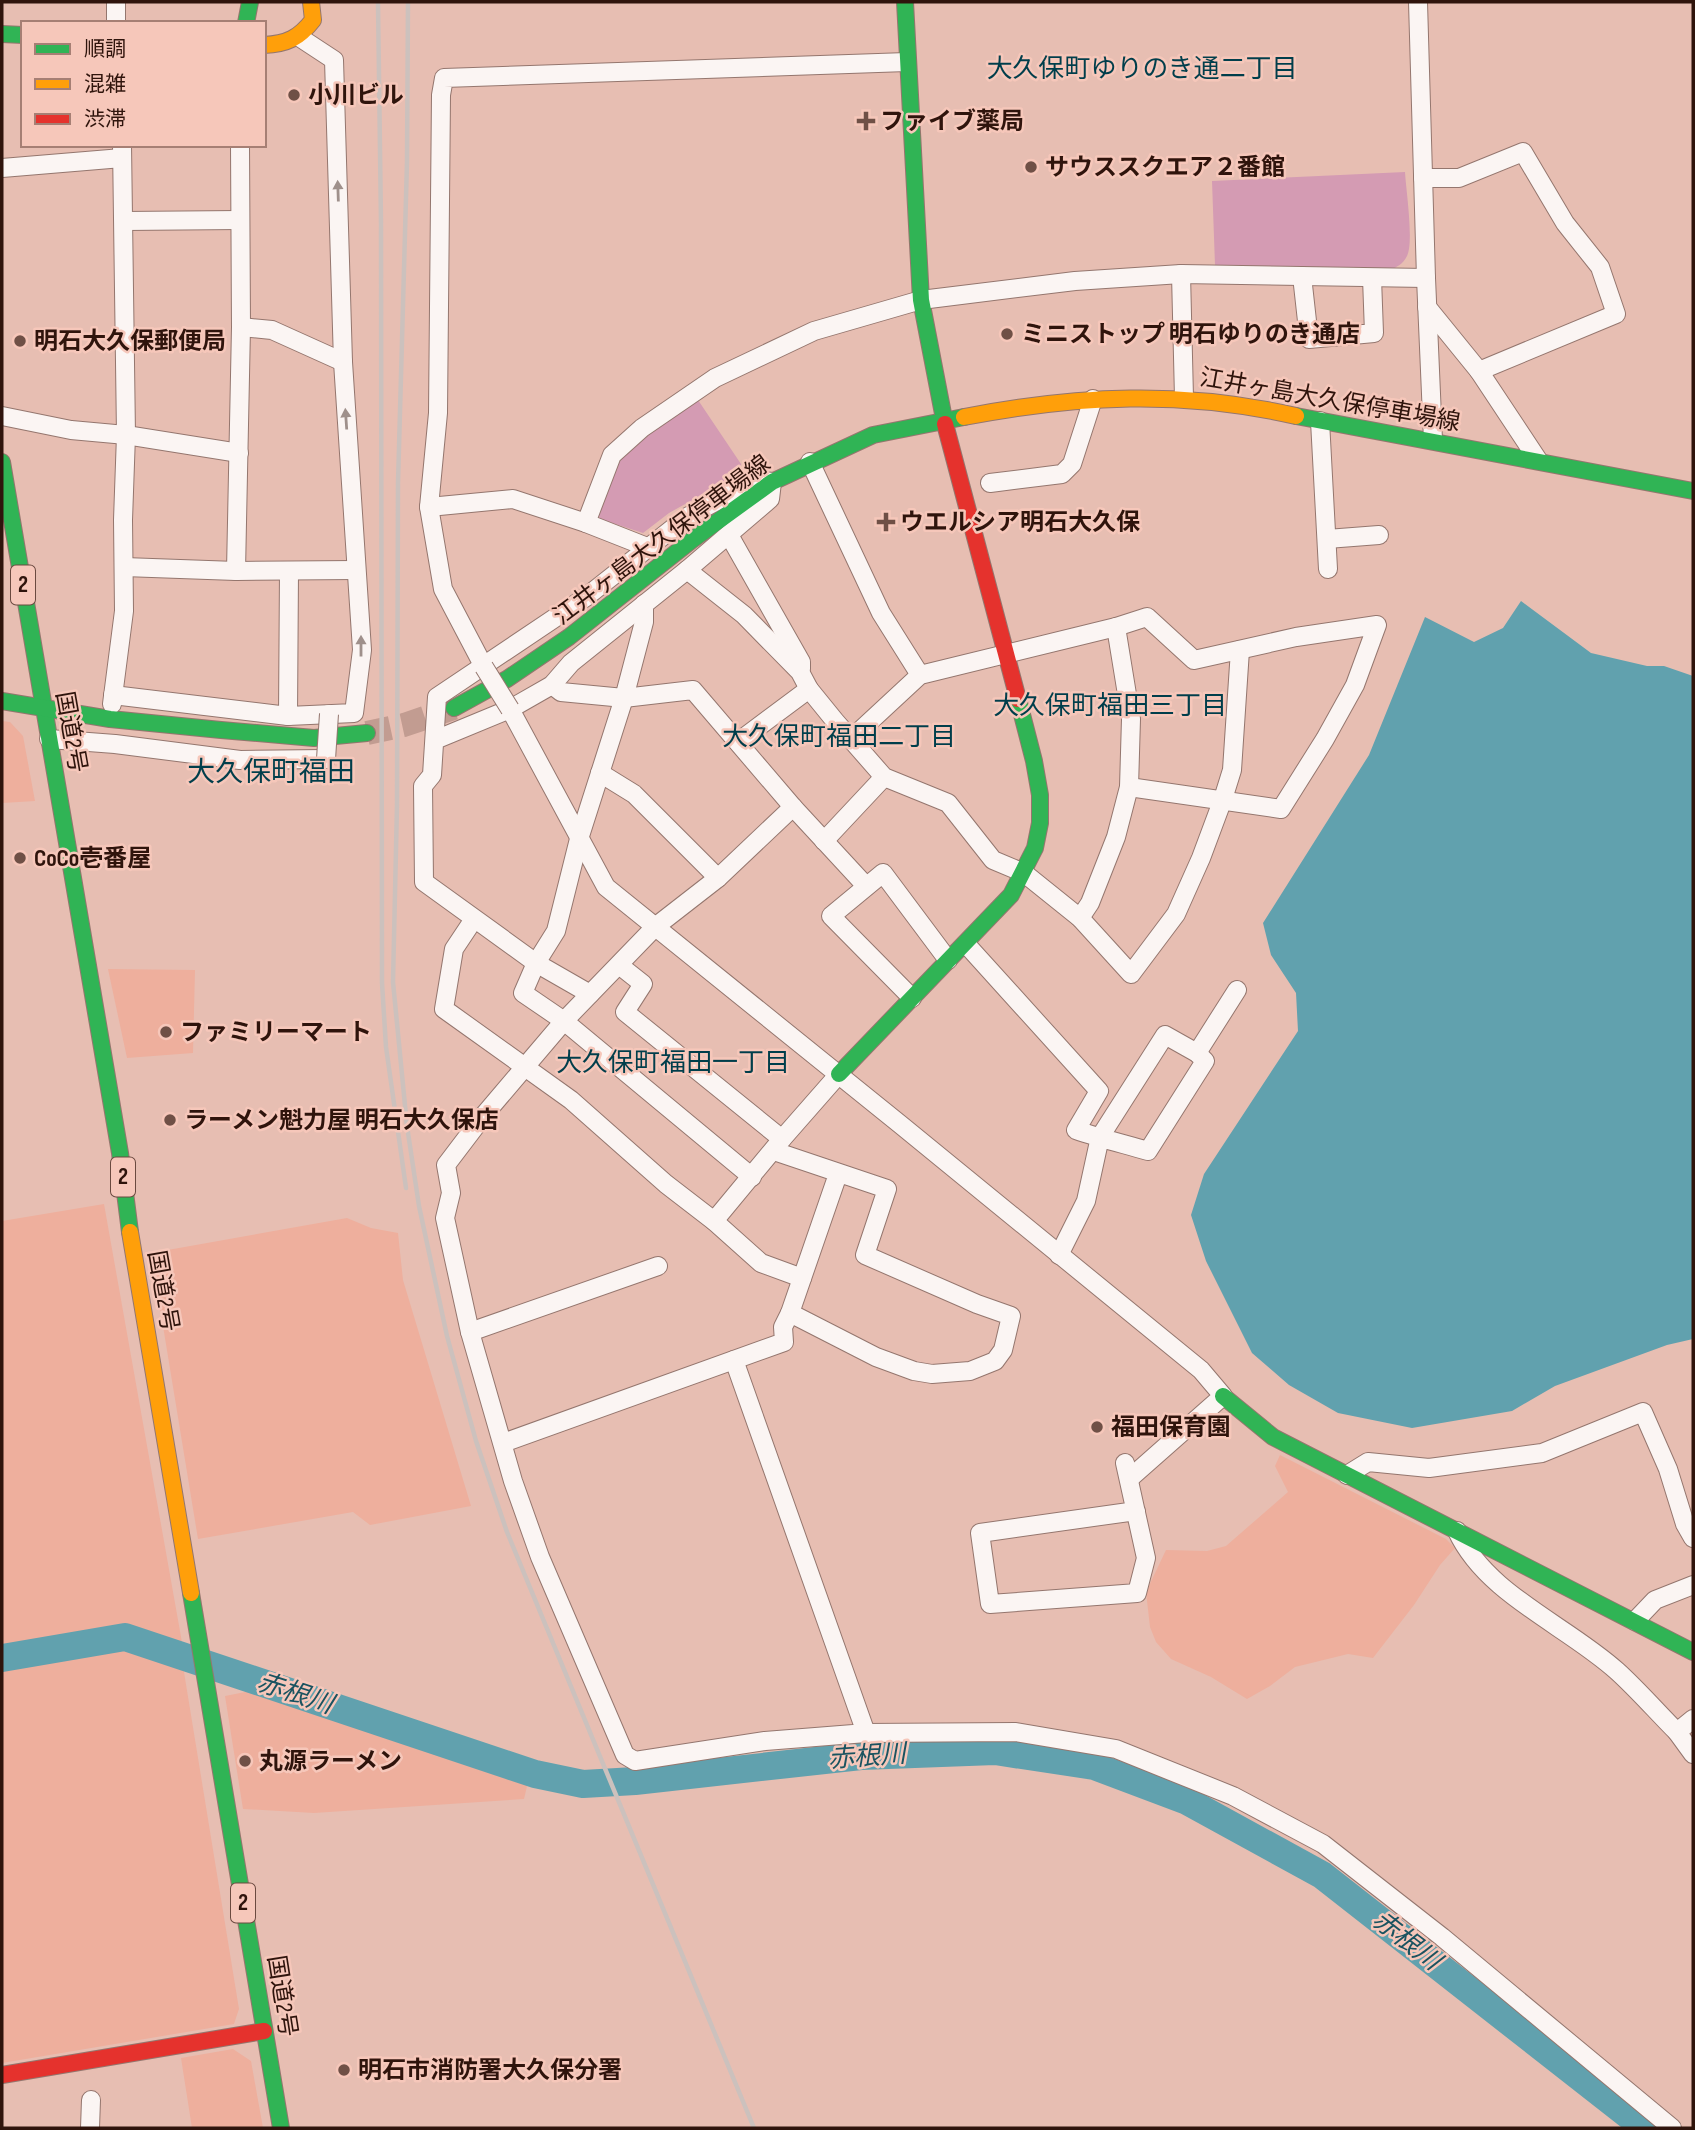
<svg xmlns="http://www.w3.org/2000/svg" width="1695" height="2130" viewBox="0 0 1695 2130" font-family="'Sofia Sans Condensed','Noto Sans JP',sans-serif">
<rect width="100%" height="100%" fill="#e7beb2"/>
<g fill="#eeaf9d">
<polygon points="2,721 10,722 23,736 35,801 2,803"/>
<polygon points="108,969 195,970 193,1053 127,1058"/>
<polygon points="104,1204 183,1648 128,1632 2,1652 2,1221"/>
<polygon points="347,1218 371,1228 398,1233 403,1280 471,1506 370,1525 353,1512 198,1539 151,1253"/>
<polygon points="1280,1455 1446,1539 1455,1548 1440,1565 1414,1605 1373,1658 1348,1654 1295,1667 1270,1686 1247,1699 1211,1677 1171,1659 1156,1642 1150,1627 1146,1592 1166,1550 1207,1551 1226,1546 1288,1492 1275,1466"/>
<polygon points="133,1649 183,1666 239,2009 234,2024 2,2063 2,1664 84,1650"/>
<polygon points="255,1690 528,1782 524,1799 314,1813 243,1809 225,1696"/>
<polygon points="233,2049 251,2061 263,2128 192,2128 181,2058"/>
</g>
<g fill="#d49bb3">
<path d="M1405 172C1406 190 1414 242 1407 256 1403 264 1397 267 1390 270L1215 265 1212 181Z"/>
<polygon points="698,400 741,464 741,473 669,513 643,533 600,519 597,511 614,460 658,425"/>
</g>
<polygon fill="#61a1ae" points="1521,601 1591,653 1647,666 1664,666 1693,676 1693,1339 1667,1345 1555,1386 1512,1411 1412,1428 1338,1413 1289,1385 1252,1353 1206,1261 1191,1215 1204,1174 1298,1031 1296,993 1271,955 1263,923 1369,755 1425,617 1474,642 1503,628"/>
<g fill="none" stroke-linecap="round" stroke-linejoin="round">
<polyline stroke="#61a1ae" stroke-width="28" points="2,1658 125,1637 535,1774 583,1784 635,1781 861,1756 995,1751 1094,1766 1187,1801 1322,1875 1645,2128"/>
<polyline stroke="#c29c91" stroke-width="24" stroke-dasharray="24 12" stroke-linecap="butt" points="367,733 404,725 454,708"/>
<g stroke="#94766e" stroke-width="20">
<g id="street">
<polyline points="1418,2 1426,278 1433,440"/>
<polyline points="116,23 116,2"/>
<polyline points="2,168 122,158"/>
<polyline points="1423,178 1459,178 1523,152 1565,223 1600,267 1616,314 1479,371 1427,307"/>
<polyline points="124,221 240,220"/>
<polyline points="1181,274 1184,398"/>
<polyline points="1302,276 1309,339 1374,333 1372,278"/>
<polyline points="241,327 272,330 343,362"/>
<polyline points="1479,371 1538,460"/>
<polyline points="2,416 71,430 126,435 239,453"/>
<polyline points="1320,421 1328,569"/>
<polyline points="810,462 881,613 920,675"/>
<polyline points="990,483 1062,474 1072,464 1093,399"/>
<polyline points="429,507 513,499 586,523 647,547"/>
<polyline points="586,523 612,455 642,428 715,378 814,331 921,300 1075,281 1181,274 1426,278"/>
<polyline points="729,535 801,662 801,669"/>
<polyline points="1327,539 1379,535"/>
<polyline points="124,567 236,571 356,570"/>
<polyline points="687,570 744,615 800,672 809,689 835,721 884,777 948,803 993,860 1024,873 1080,918 1131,974 1176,914 1201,858 1223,799 1232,770 1240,650"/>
<polyline points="236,571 241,327 240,145"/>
<polyline points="644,604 644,622 624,698 579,839 556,931 536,963 523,993 564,1021 752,1177"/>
<polyline points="484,667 443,589 429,507 438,413 441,95 444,78 907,62"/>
<polyline points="552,685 561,692 624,698 693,690 793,807 866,886"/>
<polyline points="113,695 288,716 354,713 362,650 343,362 334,60 299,37"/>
<polyline points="112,704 124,611 123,520 126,435 122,145"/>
<polyline points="510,709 606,887 901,1125 1201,1370 1223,1396 1129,1479"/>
<polyline points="288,716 289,571"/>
<polyline points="49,739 115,744 240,760 326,759"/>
<polyline points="851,739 920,675 1116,627 1147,617 1194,660 1296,637 1377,625 1355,685 1325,739 1281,809 1129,787"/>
<polyline points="435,740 510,709 552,685 571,663 687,570 770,499 772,482 756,480 687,517 586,597 437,697 432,775 423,786 424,882 536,963 590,994"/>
<polyline points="738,742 809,689"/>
<polyline points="600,773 634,794 718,878"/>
<polyline points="824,841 884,777"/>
<polyline points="1080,918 1090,903 1116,837 1129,787 1131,719 1116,627"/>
<polyline points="474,919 454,949 444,1009 571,1100 666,1184 714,1221 761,1263 802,1278"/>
<path d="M966 944 1099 1091 1076 1130C1099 1138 1124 1144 1148 1151L1205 1061 1197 1053 1165 1035 1100 1137 1086 1201 1059 1255"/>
<polyline points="619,965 643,984 625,1012 782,1139"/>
<polyline points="912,998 831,916 883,873 948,960"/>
<polyline points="1197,1053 1237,990"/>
<polyline points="774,1151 887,1189 865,1255 977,1304 1011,1316 1003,1350 995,1361 970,1371 932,1374 914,1371 876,1357 790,1313 838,1174"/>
<polyline points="714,1221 782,1139 839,1074"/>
<polyline points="470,1332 658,1266"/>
<polyline points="734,1360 866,1733 765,1741 635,1761 625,1755 540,1557 513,1481 470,1332 445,1218 451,1193 446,1165 484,1115 564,1021 655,927 718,878 793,807"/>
<polyline points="503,1443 784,1342 783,1327 790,1313"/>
<polyline points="1125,1463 1146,1558 1137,1593 990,1604 980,1533 1136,1511"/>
<polyline points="1347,1475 1368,1462 1429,1468 1542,1453 1643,1412 1668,1469 1685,1524 1693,1538"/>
<path d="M1457 1531C1486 1594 1566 1625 1617 1671 1638 1690 1657 1712 1677 1732"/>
<polyline points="1635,1621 1655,1600 1693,1585"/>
<polyline points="1693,1719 1677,1732 1693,1754"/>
<polyline points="866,1733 1016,1732 1116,1749 1233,1796 1323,1844 1442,1937 1672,2128"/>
<polyline points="90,2128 91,2100"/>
</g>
</g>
<g stroke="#94766e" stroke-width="18">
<g id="fast">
<polyline points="905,2 921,300 945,424"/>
<polyline points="246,23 250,2"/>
<polyline points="2,34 23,35"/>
<polyline points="1296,416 1693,491"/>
<polyline points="2,462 120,1153 130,1232"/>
<polyline points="2,701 110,719 221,730 314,738 367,733"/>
<polyline points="454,708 507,679 569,637 692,540 772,482 873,435 964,417"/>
<polyline points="839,1074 1011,895 1035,848 1040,823 1040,795 1034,761 1018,699"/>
<polyline points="1223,1396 1273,1437 1693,1652"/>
<polyline points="191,1593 281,2128"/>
</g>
</g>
<g stroke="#94766e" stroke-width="18">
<g id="slow">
<path d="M264 45C287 44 299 38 313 20L311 2"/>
<path d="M964 417C1078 395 1183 390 1296 416"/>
<polyline points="130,1232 191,1593"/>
</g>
</g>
<g stroke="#94766e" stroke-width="18">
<g id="jam">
<polyline points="945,424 1018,699"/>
<polyline points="2,2075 264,2031"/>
</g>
</g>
<use href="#street" stroke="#fbf5f3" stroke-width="18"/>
<use href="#fast" stroke="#30b455" stroke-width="16"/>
<use href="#slow" stroke="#ff9f0a" stroke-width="16"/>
<use href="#jam" stroke="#e5322d" stroke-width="16"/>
<g stroke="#ccc1bd" stroke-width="4.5">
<polyline points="378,2 381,223 382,983 386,1047 406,1188"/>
<polyline points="408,2 407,162 398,483 397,805 393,982 407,1126 419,1206 447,1336 476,1441 507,1532 754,2128"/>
</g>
<g stroke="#94766e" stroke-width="20" stroke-linecap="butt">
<g id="street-bridge">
<polyline points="484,667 510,709"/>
<polyline points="326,759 329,714"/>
</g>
</g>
<use href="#street-bridge" stroke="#fbf5f3" stroke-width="18"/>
</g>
<defs><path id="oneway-solid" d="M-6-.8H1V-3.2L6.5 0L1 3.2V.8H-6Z" transform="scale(1.75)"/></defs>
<g fill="#9f908b">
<use href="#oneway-solid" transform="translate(338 191) rotate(-92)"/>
<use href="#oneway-solid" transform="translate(346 419) rotate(-94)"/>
<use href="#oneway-solid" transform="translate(361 646) rotate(-90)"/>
</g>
<g fill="#6f5046" stroke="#f6c7ba" stroke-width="2.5">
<circle cx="294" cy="95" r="7"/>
<path d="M862.5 110.5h7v7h7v7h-7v7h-7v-7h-7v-7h7z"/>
<circle cx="1031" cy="167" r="7"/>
<circle cx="1007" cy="334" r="7"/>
<circle cx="20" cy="341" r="7"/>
<path d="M882.5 511.5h7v7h7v7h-7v7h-7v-7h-7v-7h7z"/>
<circle cx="20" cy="858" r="7"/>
<circle cx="166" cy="1032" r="7"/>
<circle cx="170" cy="1120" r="7"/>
<circle cx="1097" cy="1427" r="7"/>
<circle cx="245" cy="1761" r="7"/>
<circle cx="344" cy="2070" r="7"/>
</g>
<g text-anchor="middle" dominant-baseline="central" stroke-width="5" stroke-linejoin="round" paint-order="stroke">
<g fill="#f6c7ba" stroke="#6b4a40" stroke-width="2">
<rect x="11" y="565.5" width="24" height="39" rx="5"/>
<rect x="111" y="1157.5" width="24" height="39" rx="5"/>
<rect x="231" y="1883.5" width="24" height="39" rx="5"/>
</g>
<g font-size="23" font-weight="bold" fill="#2f140c">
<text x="23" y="585">2</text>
<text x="123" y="1177">2</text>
<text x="243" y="1903">2</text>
</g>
<g font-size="24" font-weight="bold" fill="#2f140c" stroke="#f6c7ba" text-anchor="start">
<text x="308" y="95">小川ビル</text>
<text x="880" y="121">ファイブ薬局</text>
<text x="1045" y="167">サウススクエア２番館</text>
<text x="1021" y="334">ミニストップ 明石ゆりのき通店</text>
<text x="34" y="341">明石大久保郵便局</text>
<text x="900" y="522">ウエルシア明石大久保</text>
<text x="34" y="858">CoCo壱番屋</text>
<text x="180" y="1032">ファミリーマート</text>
<text x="184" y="1120">ラーメン魁力屋 明石大久保店</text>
<text x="1111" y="1427">福田保育園</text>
<text x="259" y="1761">丸源ラーメン</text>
<text x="358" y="2070">明石市消防署大久保分署</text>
</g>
<g font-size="24" fill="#2f140c" stroke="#f6c7ba">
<text transform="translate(1330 400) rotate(10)">江井ヶ島大久保停車場線</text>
<text transform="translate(662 540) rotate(-37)">江井ヶ島大久保停車場線</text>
<text transform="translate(71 732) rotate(80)">国道2号</text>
<text transform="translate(163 1291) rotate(80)">国道2号</text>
<text transform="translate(282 1996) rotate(81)">国道2号</text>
</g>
<g font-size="26" fill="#003e4b" stroke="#f6c7ba">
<text x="1142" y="69">大久保町ゆりのき通二丁目</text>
<text x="1110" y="706">大久保町福田三丁目</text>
<text x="839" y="737">大久保町福田二丁目</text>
<text x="673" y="1063">大久保町福田一丁目</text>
</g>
<g font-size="26" font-style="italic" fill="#1a5360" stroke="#f6c7ba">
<text transform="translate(295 1694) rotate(18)">赤根川</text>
<text transform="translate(867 1757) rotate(-4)">赤根川</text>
<text transform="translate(1406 1941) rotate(38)">赤根川</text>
</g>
<g font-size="28" fill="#003e4b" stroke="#f6c7ba">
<text x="271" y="772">大久保町福田</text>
</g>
</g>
<rect width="1695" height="2130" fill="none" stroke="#2f140c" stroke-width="7"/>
<rect x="21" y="21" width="245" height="126" fill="#f6c7ba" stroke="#a67f74" stroke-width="2"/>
<rect x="35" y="44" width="35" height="10" fill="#30b455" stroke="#a67f74" stroke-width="2"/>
<text x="84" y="56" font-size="21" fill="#2f140c">順調</text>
<rect x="35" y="79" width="35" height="10" fill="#ff9f0a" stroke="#a67f74" stroke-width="2"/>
<text x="84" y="91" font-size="21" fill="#2f140c">混雑</text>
<rect x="35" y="114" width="35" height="10" fill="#e5322d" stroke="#a67f74" stroke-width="2"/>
<text x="84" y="126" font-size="21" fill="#2f140c">渋滞</text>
</svg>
